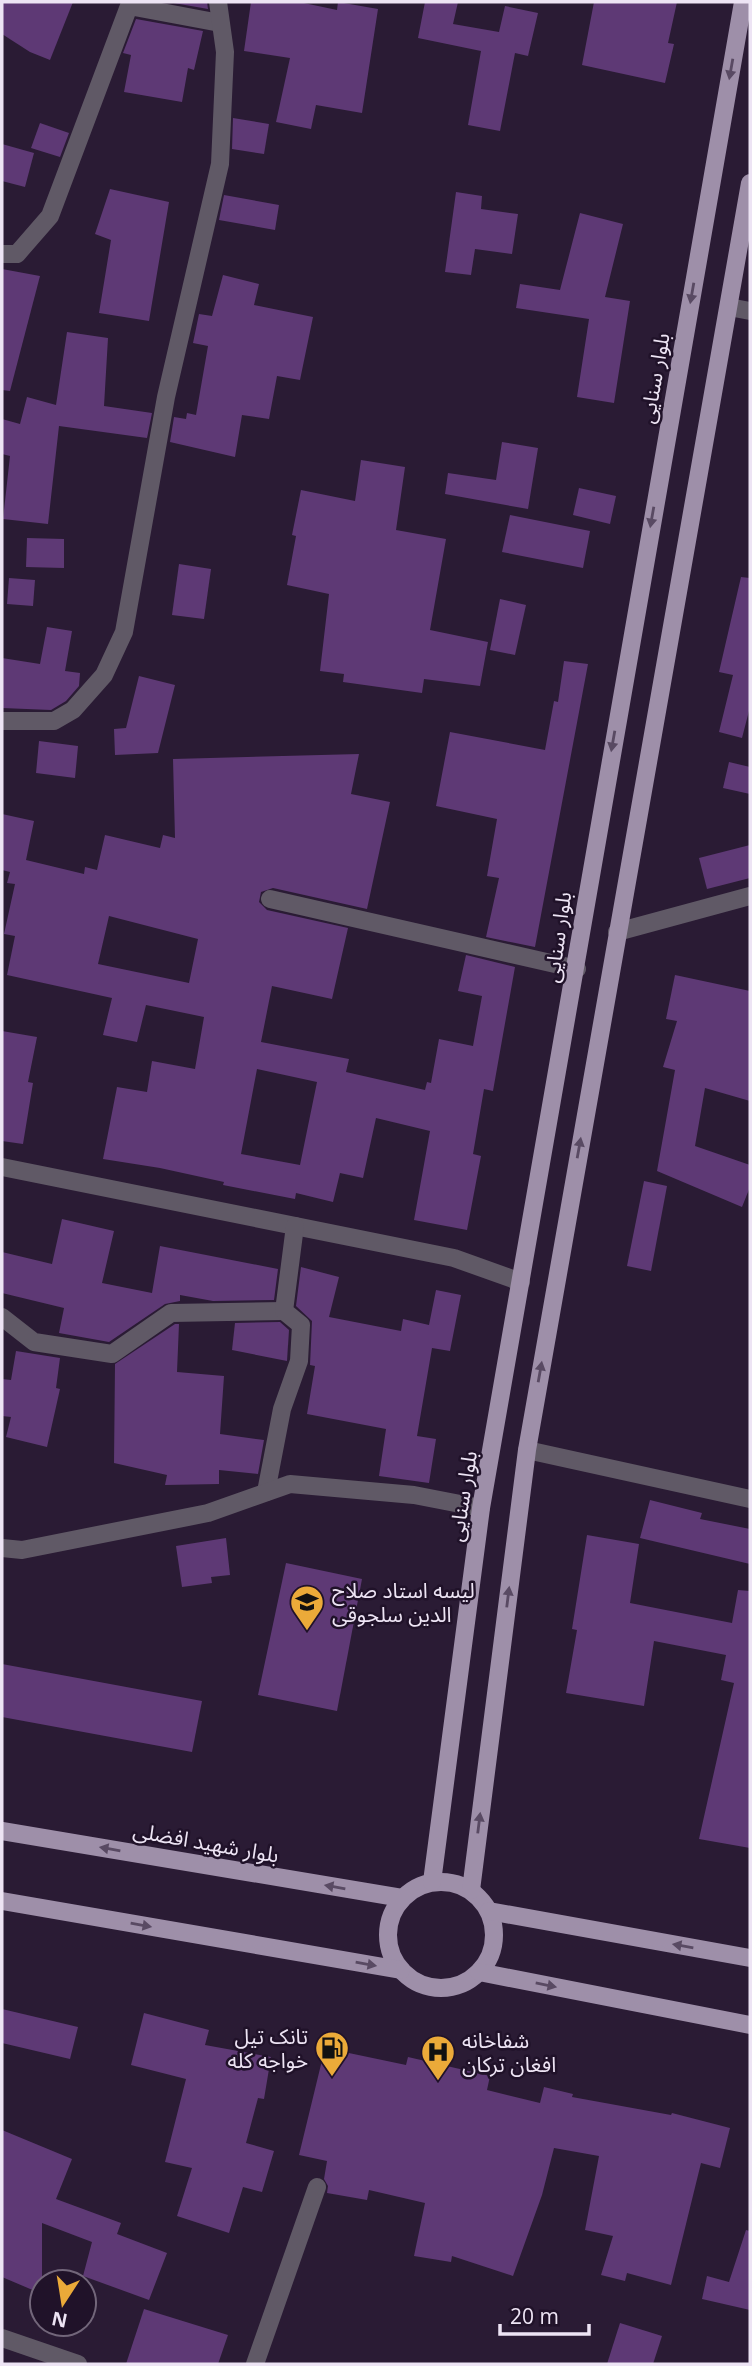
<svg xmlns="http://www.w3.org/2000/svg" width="752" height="2366" viewBox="0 0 752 2366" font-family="'Open Sans','Noto Sans Arabic',sans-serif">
<rect width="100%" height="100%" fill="#2a1b34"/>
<g fill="#5e3975" fill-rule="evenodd">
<polygon points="2,2 73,2 50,60 30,52 2,34"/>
<polygon points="168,2 207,2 208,9"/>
<polygon points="251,2 299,2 337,10 338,2 378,9 362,113 316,105 311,129 276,122 290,58 244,51"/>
<polygon points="425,2 458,2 453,24 499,32 505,6 538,13 528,56 515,53 500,131 468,125 481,51 418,38"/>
<polygon points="594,2 677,2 668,43 674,44 665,83 582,65"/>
<polygon points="136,19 203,31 194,70 188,68 182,102 124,92 131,55 123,53"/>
<polygon points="233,118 269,124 264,154 232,149"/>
<polygon points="40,123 69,133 60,157 31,148"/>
<polygon points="2,144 34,153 25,187 2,181"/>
<polygon points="110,189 169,202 149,321 99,313 111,240 95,234"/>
<polygon points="456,192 482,196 481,209 518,214 512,254 475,249 471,275 445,272"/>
<polygon points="224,195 279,205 275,230 219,220"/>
<polygon points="580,213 623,224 605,297 630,301 614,403 577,397 589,319 516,308 520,284 560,290"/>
<polygon points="2,269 40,276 10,391 2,390"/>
<polygon points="223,275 259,284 254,305 313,317 300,380 277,376 269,419 242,415 235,457 170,442 174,417 186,419 187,413 196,415 208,346 193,343 199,314 212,316"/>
<polygon points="67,332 108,338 104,406 152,413 147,438 59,426 48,524 3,519 10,456 2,454 2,419 20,424 27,397 56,405"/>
<polygon points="502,442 538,448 528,509 445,494 448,473 496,480"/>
<polygon points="361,460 405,467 396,530 446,539 430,630 488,642 480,686 424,679 422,693 343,682 344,674 320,671 329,594 287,585 296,536 292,535 301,490 355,501"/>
<polygon points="579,488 616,496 610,524 573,515"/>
<polygon points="510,515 590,531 583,568 502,552"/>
<polygon points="27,538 64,539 64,568 26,567"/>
<polygon points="179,564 211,569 204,619 172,615"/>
<polygon points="741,577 750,578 750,707 742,738 719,732 733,675 719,672"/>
<polygon points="9,578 35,580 33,606 7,604"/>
<polygon points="500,599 526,605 515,655 490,650"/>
<polygon points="47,627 72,631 65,671 80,673 79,686 66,701 51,710 2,708 2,658 40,664"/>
<polygon points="564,661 588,664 535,947 486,937 499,878 487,876 497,819 436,806 450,732 545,750 554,701 558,702"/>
<polygon points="139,676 175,685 158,753 115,755 114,729 126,728"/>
<polygon points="39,741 78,746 75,778 36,773"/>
<path d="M359 754 351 794 390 802 367 909 273 888 261 892 259 902 267 910 348 928 332 999 272 986 261 1042 349 1059 346 1072 425 1090 427 1082 431 1083 439 1039 473 1046 482 996 458 991 466 955 515 967 493 1091 484 1089 473 1154 481 1156 467 1230 414 1220 430 1131 376 1118 363 1178 340 1173 333 1202 296 1193 295 1199 223 1185 224 1182 160 1168 103 1159 117 1087 147 1092 152 1061 195 1069 204 1017 146 1005 137 1042 103 1035 112 998 7 975 15 936 4 934 15 884 7 883 10 872 2 870V814L34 821 26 860 84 874 85 867 97 870 105 835 160 848 163 835 175 838 173 759ZM109 916 198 939 189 983 98 964ZM257 1069 317 1082 300 1165 241 1154Z"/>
<polygon points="729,762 750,767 750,794 723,788"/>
<polygon points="750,845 750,878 707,889 699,858"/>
<polygon points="675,975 750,991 750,1101 705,1088 695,1146 750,1165 750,1187 742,1207 657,1171 675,1070 663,1067 677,1021 666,1019"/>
<polygon points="2,1031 37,1037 28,1082 33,1083 23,1144 2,1141"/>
<polygon points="644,1181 667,1186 651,1271 627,1266"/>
<polygon points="62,1219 114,1231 102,1283 152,1293 160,1246 278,1269 274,1300 213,1301 180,1295 180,1301 165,1304 109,1342 59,1333 64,1308 2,1293 2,1252 52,1264"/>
<polygon points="301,1267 339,1277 329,1317 401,1331 403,1319 429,1325 436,1290 461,1295 450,1351 432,1348 417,1436 436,1439 429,1483 379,1476 386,1429 307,1414 315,1366 310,1365 312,1321 296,1306"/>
<polygon points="280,1322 289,1330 287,1361 232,1350 235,1323"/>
<polygon points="175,1324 179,1324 177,1372 224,1376 220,1434 264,1440 258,1474 219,1470 219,1484 165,1485 167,1475 114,1463 115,1364"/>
<polygon points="16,1351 60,1358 56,1388 60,1389 47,1447 6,1437 11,1417 2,1416 2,1379 11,1380"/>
<polygon points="650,1500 702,1513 700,1519 750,1529 750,1564 640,1538"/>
<polygon points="587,1535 639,1544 630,1603 732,1623 738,1590 750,1591 750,1848 699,1839 734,1683 721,1680 726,1655 654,1641 644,1706 566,1693 577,1630 572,1629"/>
<polygon points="226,1538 230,1575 211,1577 212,1583 182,1587 176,1546"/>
<polygon points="286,1563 362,1579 337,1711 258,1695"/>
<polygon points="2,1664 202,1701 192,1752 2,1717"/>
<polygon points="2,2009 78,2027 70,2059 2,2043"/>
<polygon points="144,2013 209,2030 205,2045 271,2057 264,2099 258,2098 246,2143 274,2151 262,2192 243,2187 229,2233 177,2216 192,2168 165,2162 186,2079 131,2065"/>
<polygon points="325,2048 406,2065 408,2057 490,2076 487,2090 540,2103 544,2087 573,2094 572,2097 671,2115 672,2113 730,2128 720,2168 701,2163 671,2285 627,2273 625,2281 601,2275 613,2236 585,2230 599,2156 554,2148 542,2195 513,2276 452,2256 451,2262 414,2256 425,2203 369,2190 367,2200 327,2193 328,2186 324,2179 327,2161 299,2155"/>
<polygon points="2,2130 72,2159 56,2199 121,2223 117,2234 167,2253 149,2300 83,2276 92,2242 42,2223 42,2294 2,2277"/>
<polygon points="746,2230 750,2231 750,2310 702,2299 707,2276 729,2282"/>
<polygon points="144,2309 228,2335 218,2364 126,2364"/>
<polygon points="620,2323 662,2336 653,2364 607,2364"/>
</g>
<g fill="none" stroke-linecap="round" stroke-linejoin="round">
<g stroke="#605966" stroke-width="18">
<polyline points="2,254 17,254 50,216 129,6 220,23"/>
<polyline points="729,307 750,311"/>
<polyline points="2,721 54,721 73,710 104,675 124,632 166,397 220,164 225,52 218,2"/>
<polyline points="270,899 577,969"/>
<polyline points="617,932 750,896"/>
<polyline points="2,1167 454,1258 521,1282"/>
<polyline points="2,1317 34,1342 112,1354 171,1313 284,1311"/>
<polyline points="527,1450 750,1499"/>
<polyline points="266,1492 282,1409 299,1361 301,1325 284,1311 295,1226"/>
<polyline points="2,1548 22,1550 208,1513 290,1484 414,1495 481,1508"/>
<polyline points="2,2338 78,2364"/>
<polyline points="255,2364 317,2187"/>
</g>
<g stroke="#9e8fa9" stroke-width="18">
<polyline points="2,1831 402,1898"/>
<circle cx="441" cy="1935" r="53"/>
<polyline points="432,1882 481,1508 743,2"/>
<polyline points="471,1890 527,1450 750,183"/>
<polyline points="2,1901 401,1970"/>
<polyline points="489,1911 750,1958"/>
<polyline points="479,1972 750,2025"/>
</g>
</g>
<defs><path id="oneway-solid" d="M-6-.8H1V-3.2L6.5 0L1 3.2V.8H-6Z" transform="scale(1.75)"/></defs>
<g fill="#594a63">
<use href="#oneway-solid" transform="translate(731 69) rotate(100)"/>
<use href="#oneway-solid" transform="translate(692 293) rotate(100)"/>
<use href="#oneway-solid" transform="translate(652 517) rotate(100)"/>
<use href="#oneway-solid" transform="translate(613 741) rotate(100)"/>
<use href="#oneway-solid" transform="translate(579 1148) rotate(-80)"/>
<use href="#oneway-solid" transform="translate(540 1372) rotate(-80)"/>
<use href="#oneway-solid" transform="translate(508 1597) rotate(-83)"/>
<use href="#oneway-solid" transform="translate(479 1823) rotate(-83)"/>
<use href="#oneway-solid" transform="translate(110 1849) rotate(-170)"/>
<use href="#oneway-solid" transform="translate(335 1887) rotate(-170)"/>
<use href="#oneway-solid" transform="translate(141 1925) rotate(10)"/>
<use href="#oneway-solid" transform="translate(683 1946) rotate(-170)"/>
<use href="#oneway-solid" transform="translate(366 1964) rotate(10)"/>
<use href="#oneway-solid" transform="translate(546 1985) rotate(11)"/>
</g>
<defs>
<g id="school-pin" transform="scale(1.75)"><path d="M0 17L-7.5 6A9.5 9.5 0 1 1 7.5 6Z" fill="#ebaa39" stroke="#201229"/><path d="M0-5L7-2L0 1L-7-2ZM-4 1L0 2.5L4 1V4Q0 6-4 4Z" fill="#111"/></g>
<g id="fuel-pin" transform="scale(1.75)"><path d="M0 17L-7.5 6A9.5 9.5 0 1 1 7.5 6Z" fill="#ebaa39" stroke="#201229"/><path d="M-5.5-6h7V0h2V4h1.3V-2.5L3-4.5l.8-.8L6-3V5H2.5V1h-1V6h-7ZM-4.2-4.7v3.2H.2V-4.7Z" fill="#111"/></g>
<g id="hospital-pin" transform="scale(1.75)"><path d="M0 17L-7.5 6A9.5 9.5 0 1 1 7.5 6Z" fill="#ebaa39" stroke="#201229"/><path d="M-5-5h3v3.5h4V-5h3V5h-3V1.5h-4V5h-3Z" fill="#111"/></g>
</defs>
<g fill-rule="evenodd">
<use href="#school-pin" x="307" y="1602"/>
<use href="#fuel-pin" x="332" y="2048"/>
<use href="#hospital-pin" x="438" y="2052"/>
</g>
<g text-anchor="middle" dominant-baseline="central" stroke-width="5" stroke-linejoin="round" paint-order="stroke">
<g font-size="21" fill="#ede4f4" stroke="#201229">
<text transform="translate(654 378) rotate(-80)">بلوار سنایی</text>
<text transform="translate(557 937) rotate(-82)">بلوار سنایی</text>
<text transform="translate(462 1496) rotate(-81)">بلوار سنایی</text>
<text transform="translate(206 1842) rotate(10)">بلوار شهید افضلی</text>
</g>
<g font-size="21" fill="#ede4f4" stroke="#201229" text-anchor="start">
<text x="332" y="1590">لیسه استاد صلاح<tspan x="332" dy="24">الدین سلجوقی</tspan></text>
<text x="308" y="2036" text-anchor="end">تانک تیل<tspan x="308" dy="24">خواجه کله</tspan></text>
<text x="462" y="2040">شفاخانه<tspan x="462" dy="24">افغان ترکان</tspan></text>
</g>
</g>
<rect width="752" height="2366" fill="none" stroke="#ede4f4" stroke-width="7"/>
<g transform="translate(63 2303) rotate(192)"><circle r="33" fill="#201229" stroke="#72667a" stroke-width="2"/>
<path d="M0-5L12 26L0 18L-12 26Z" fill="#ebaa39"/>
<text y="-10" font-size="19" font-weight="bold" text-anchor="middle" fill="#ede4f4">N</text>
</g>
<path d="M500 2324v10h89v-10" fill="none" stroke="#ede4f4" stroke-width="3.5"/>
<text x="510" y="2324" font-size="21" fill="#ede4f4" stroke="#201229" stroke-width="5" paint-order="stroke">20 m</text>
</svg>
